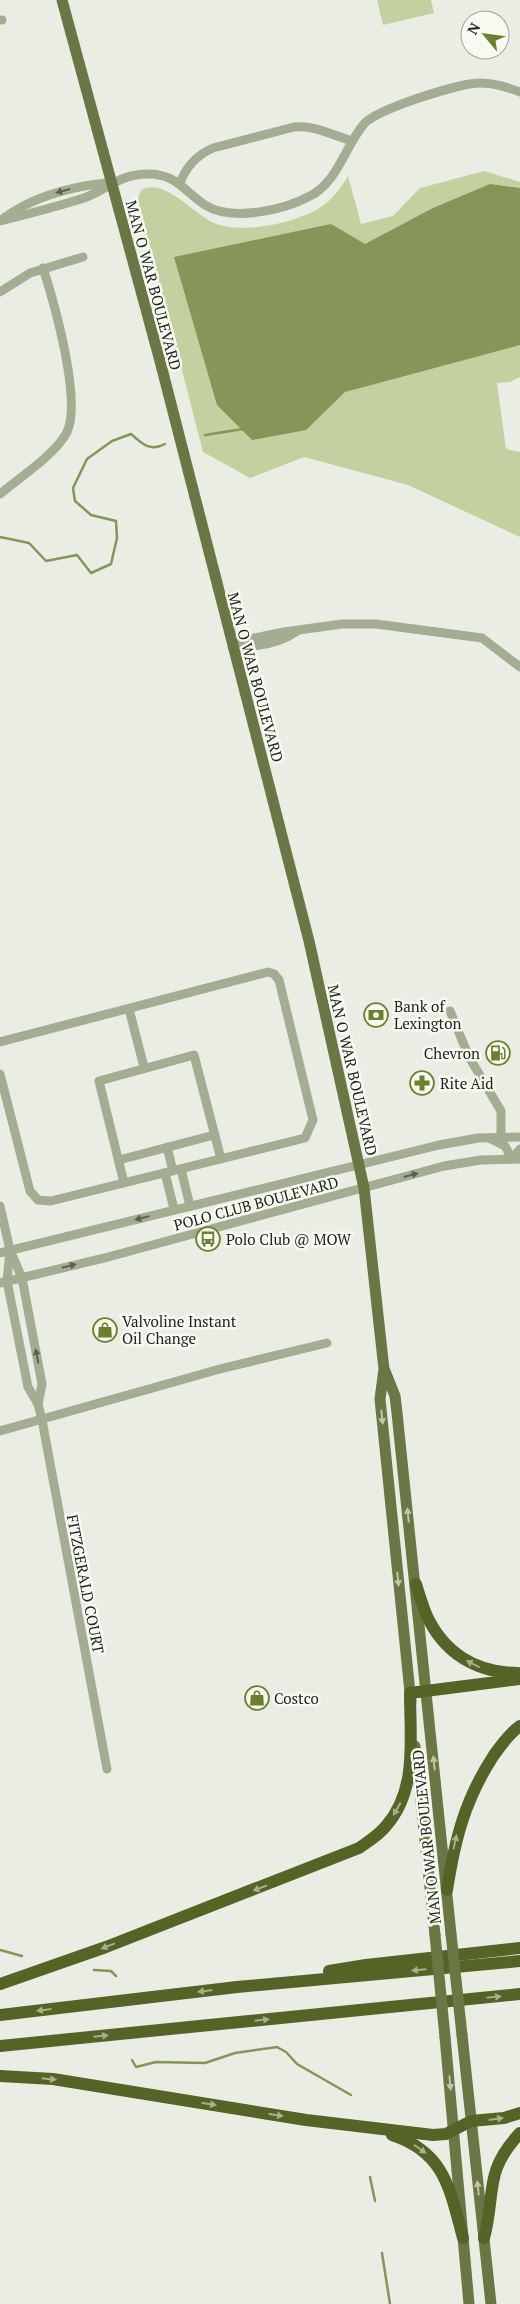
<svg xmlns="http://www.w3.org/2000/svg" width="520" height="2304" viewBox="0 0 520 2304" font-family="'PT Serif',serif">
<rect width="100%" height="100%" fill="#eaede3"/>
<g fill="#c3d09f">
<polygon points="377,0 431,0 434,13 383,25"/>
<path d="M484 171 520 182V377L510 382 497 383 506 449 520 452V537L408 485 304 457 250 478 203 452 138 199 141 190C164 177 195 215 214 223 242 235 296 223 321 207 333 199 341 188 348 176L361 224 393 216 420 188Z"/>
</g>
<polygon fill="#869558" points="490,184 520,188 520,345 345,392 306,430 252,440 217,405 174,257 331,224 365,244 433,208"/>
<g fill="none" stroke-linecap="round" stroke-linejoin="round">
<g stroke="#869558" stroke-width="2.5">
<polyline points="205,435 243,429"/>
<path d="M0 537 29 543 46 561 77 555 91 573 111 564 117 538 116 521 91 515 75 501 73 488 87 459 112 441 131 434C142 444 150 452 165 444"/>
<polyline points="0,1950 22,1956"/>
<polyline points="94,1970 111,1971 116,1976"/>
<polyline points="132,2060 136,2067 156,2062 205,2063 235,2053 277,2047 286,2052 297,2064 351,2095"/>
<polyline points="370,2177 375,2201"/>
<polyline points="382,2253 390,2304"/>
</g>
<g stroke="#a4ac91" stroke-width="9">
<polyline points="0,20 2,20"/>
<path d="M180 183C186 167 197 155 213 148L294 127C315 125 332 135 352 141"/>
<path d="M4 218C34 196 69 187 106 183"/>
<path d="M0 221C28 214 56 207 84 198 106 190 120 174 147 174 175 173 184 191 205 205 232 222 284 210 310 196 338 182 345 146 364 124 377 109 459 83 480 83 495 83 506 87 520 92"/>
<polyline points="0,292 30,273 83,257"/>
<path d="M0 494C19 478 56 454 67 432 82 400 54 302 43 268"/>
<polyline points="232,647 249,639 284,632 342,624 376,624 482,638 520,667"/>
<path d="M236 647C257 647 280 643 297 631"/>
<polyline points="129,1009 144,1067"/>
<polyline points="450,1011 469,1057 501,1111 501,1137"/>
<polyline points="0,1042 268,972 274,974 279,980 313,1120 305,1138 51,1201 38,1200 30,1191 0,1074"/>
<polyline points="489,1138 505,1146 512,1159 520,1149"/>
<polyline points="167,1147 173,1171"/>
<polyline points="119,1160 214,1135"/>
<polyline points="181,1169 190,1206"/>
<polyline points="165,1173 174,1209"/>
<polyline points="124,1183 99,1081 194,1055 221,1159"/>
<polyline points="0,1206 10,1250 22,1278 42,1384 38,1404"/>
<polyline points="10,1250 7,1281 28,1387 38,1404 42,1420 107,1769"/>
<polyline points="0,1253 439,1145 478,1138 520,1137"/>
<polyline points="0,1283 108,1257 444,1166 481,1160 520,1159"/>
<polyline points="0,1431 220,1369 327,1343"/>
</g>
<g stroke="#6a7644" stroke-width="11">
<polyline points="62,0 160,361 309,941 364,1188 384,1369 380,1399 411,1702"/>
<polyline points="385,1371 395,1396 397,1413 451,1934"/>
<polyline points="415,1746 435,1935"/>
<polyline points="462,2035 491,2304"/>
<polyline points="445,2037 469,2304"/>
</g>
<g stroke="#566326" stroke-width="12">
<path d="M416 1584C419 1594 422 1604 426 1614 443 1652 475 1673 518 1673"/>
<path d="M447 1890C455 1839 465 1799 494 1755 501 1745 510 1733 520 1726"/>
<polyline points="329,1971 366,1965 520,1948"/>
<path d="M0 1984 106 1947 359 1848C369 1841 379 1835 386 1826 418 1790 410 1738 410 1693L520 1679"/>
<polyline points="0,2015 237,1987 520,1961"/>
<polyline points="0,2046 520,1994"/>
<polyline points="0,2076 53,2079 306,2120 433,2135 446,2134 471,2121 504,2118 520,2113"/>
<path d="M392 2135C445 2152 450 2190 463 2238"/>
<path d="M484 2238C496 2194 483 2172 520 2133"/>
</g>
<g stroke="#6a7644" stroke-width="11">
<polyline points="451,1934 462,2035"/>
<polyline points="435,1935 445,2037"/>
</g>
</g>
<defs><path id="oneway-solid" d="M-6-.8H1V-3.2L6.5 0L1 3.2V.8H-6Z" transform="scale(1.25)"/></defs>
<g fill="#5c6153">
<use href="#oneway-solid" transform="translate(63 191) rotate(165)"/>
<use href="#oneway-solid" transform="translate(411 1175) rotate(-15)"/>
<use href="#oneway-solid" transform="translate(142 1218) rotate(166)"/>
<use href="#oneway-solid" transform="translate(69 1266) rotate(-14)"/>
<use href="#oneway-solid" transform="translate(37 1356) rotate(-101)"/>
</g>
<g fill="#bfc5ab">
<use href="#oneway-solid" transform="translate(382 1417) rotate(84)"/>
<use href="#oneway-solid" transform="translate(408 1515) rotate(-96)"/>
<use href="#oneway-solid" transform="translate(398 1579) rotate(84)"/>
<use href="#oneway-solid" transform="translate(434 1763) rotate(-96)"/>
<use href="#oneway-solid" transform="translate(450 2083) rotate(85)"/>
<use href="#oneway-solid" transform="translate(478 2188) rotate(-96)"/>
</g>
<g fill="#a6ae8b">
<use href="#oneway-solid" transform="translate(473 1664) rotate(-153)"/>
<use href="#oneway-solid" transform="translate(397 1809) rotate(119)"/>
<use href="#oneway-solid" transform="translate(455 1842) rotate(-78)"/>
<use href="#oneway-solid" transform="translate(260 1888) rotate(159)"/>
<use href="#oneway-solid" transform="translate(108 1946) rotate(159)"/>
<use href="#oneway-solid" transform="translate(419 1970) rotate(175)"/>
<use href="#oneway-solid" transform="translate(205 1991) rotate(173)"/>
<use href="#oneway-solid" transform="translate(494 1997) rotate(-6)"/>
<use href="#oneway-solid" transform="translate(44 2010) rotate(173)"/>
<use href="#oneway-solid" transform="translate(262 2020) rotate(-6)"/>
<use href="#oneway-solid" transform="translate(101 2036) rotate(-6)"/>
<use href="#oneway-solid" transform="translate(49 2079) rotate(6)"/>
<use href="#oneway-solid" transform="translate(209 2104) rotate(9)"/>
<use href="#oneway-solid" transform="translate(276 2115) rotate(9)"/>
<use href="#oneway-solid" transform="translate(496 2119) rotate(-8)"/>
<use href="#oneway-solid" transform="translate(420 2149) rotate(35)"/>
</g>
<defs>
<g id="bank-ring" transform="scale(1.25)"><circle r="9.5" fill="#f7faf0" stroke="#6d7e2d" stroke-width="1.5"/><path d="M-6-4H6V4H-6ZM0-2.3a2.3 2.3 0 1 0 0 4.6a2.3 2.3 0 1 0 0-4.6Z" fill="#6d7e2d"/></g>
<g id="fuel-ring" transform="scale(1.25)"><circle r="9.5" fill="#f7faf0" stroke="#6d7e2d" stroke-width="1.5"/><path d="M-5.5-6h7V0h2V4h1.3V-2.5L3-4.5l.8-.8L6-3V5H2.5V1h-1V6h-7ZM-4.2-4.7v3.2H.2V-4.7Z" fill="#6d7e2d"/></g>
<g id="pharmacy-ring" transform="scale(1.25)"><circle r="9.5" fill="#f7faf0" stroke="#6d7e2d" stroke-width="1.5"/><path d="M-2-6h4v4h4v4h-4v4h-4v-4h-4v-4h4Z" fill="#6d7e2d"/></g>
<g id="bus-ring" transform="scale(1.25)"><circle r="9.5" fill="#f7faf0" stroke="#6d7e2d" stroke-width="1.5"/><path d="M-5-6H5V4H4V6H2V4H-2V6H-4V4H-5ZM-3.5-4V0h7V-4ZM-3.5 1.2v1.5H-2V1.2ZM2 1.2v1.5H3.5V1.2Z" fill="#6d7e2d"/></g>
<g id="shop-ring" transform="scale(1.25)"><circle r="9.5" fill="#f7faf0" stroke="#6d7e2d" stroke-width="1.5"/><path d="M-5-2.5h2.3a2.7 3.5 0 0 1 5.4 0H5L5.5 6h-11ZM-1.5-2.5h3a1.5 2.3 0 0 0-3 0Z" fill="#6d7e2d"/></g>
</defs>
<g fill-rule="evenodd">
<use href="#bank-ring" x="376" y="1015"/>
<use href="#fuel-ring" x="498" y="1053"/>
<use href="#pharmacy-ring" x="422" y="1083"/>
<use href="#bus-ring" x="208" y="1239"/>
<use href="#shop-ring" x="105" y="1330"/>
<use href="#shop-ring" x="257" y="1698"/>
</g>
<g text-anchor="middle" dominant-baseline="central" stroke-width="5" stroke-linejoin="round" paint-order="stroke">
<g font-size="15" fill="#222320" stroke="#f7faf0">
<text transform="translate(154 285) rotate(75)">MAN O WAR BOULEVARD</text>
<text transform="translate(256 677) rotate(75)">MAN O WAR BOULEVARD</text>
<text transform="translate(353 1070) rotate(77)">MAN O WAR BOULEVARD</text>
<text transform="translate(256 1203) rotate(-15)">POLO CLUB BOULEVARD</text>
<text transform="translate(86 1584) rotate(79)">FITZGERALD COURT</text>
<text transform="translate(426 1837) rotate(-96)">MAN O WAR BOULEVARD</text>
</g>
<g font-size="15" fill="#222320" stroke="#f7faf0" text-anchor="start">
<text x="394" y="1006">Bank of<tspan x="394" dy="17">Lexington</tspan></text>
<text x="480" y="1053" text-anchor="end">Chevron</text>
<text x="440" y="1083">Rite Aid</text>
<text x="226" y="1239">Polo Club @ MOW</text>
<text x="122" y="1321">Valvoline Instant<tspan x="122" dy="17">Oil Change</tspan></text>
<text x="274" y="1698">Costco</text>
</g>
</g>
<g transform="translate(485 35) rotate(299)"><circle r="24" fill="#f7faf0" stroke="#a2a49d"/>
<path d="M0-4L9 19L0 12L-9 19Z" fill="#6d7e2d"/>
<text y="-8" font-size="14" font-weight="bold" text-anchor="middle" fill="#222320">N</text>
</g>
</svg>
